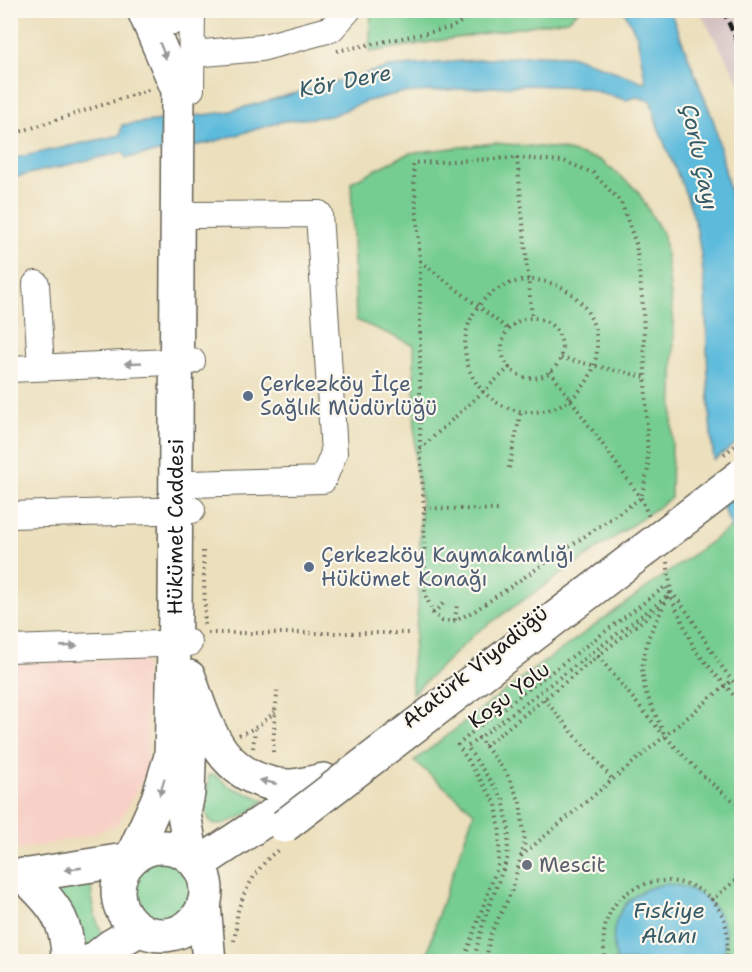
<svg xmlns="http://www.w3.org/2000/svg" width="752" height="972" viewBox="0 0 752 972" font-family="'Shantell Sans',sans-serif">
<rect width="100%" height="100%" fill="#fbf7ec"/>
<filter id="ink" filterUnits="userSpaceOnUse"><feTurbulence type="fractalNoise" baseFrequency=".0167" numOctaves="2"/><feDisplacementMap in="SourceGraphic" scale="12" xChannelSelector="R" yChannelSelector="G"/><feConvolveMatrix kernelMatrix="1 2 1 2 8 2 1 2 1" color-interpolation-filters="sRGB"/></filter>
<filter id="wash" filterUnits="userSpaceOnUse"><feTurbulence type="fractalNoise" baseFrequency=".008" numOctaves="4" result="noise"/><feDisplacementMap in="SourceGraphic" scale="24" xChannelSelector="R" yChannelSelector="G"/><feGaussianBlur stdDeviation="1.35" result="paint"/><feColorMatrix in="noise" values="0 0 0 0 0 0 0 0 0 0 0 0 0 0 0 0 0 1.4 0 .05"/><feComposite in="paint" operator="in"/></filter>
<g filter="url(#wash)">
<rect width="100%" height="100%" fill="#ebdfbc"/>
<polygon fill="#f7d1c7" points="145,660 148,771 118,824 87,836 11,852 11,664"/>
<polygon fill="#d2bfc0" points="699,11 741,11 741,85"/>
<g fill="#76cd91" stroke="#497456" stroke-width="1.5">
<polygon points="371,11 371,10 579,11 567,20 369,52"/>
<polygon points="495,143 560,149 600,160 637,190 664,236 674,324 671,498 476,633 412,694 412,664 418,608 421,500 415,463 414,345 356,320 351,182 409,153"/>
<polygon points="731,527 741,541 741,961 426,961 438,915 474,812 414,761 526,675"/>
<path d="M209 775H215L231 787 265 800C250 813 235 823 214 825 200 814 207 791 209 775Z"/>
<circle cx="162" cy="891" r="34"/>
<path d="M92 872C90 899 92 914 105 939L77 961 36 881Z"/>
</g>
<g fill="#5cbadb" stroke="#3c6b7c" stroke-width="1.5">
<path d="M624 11H670L714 122 741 240V440L714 460C703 384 712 306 697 231 688 186 660 146 651 101L637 97 626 100 582 87 528 85 400 93 364 102 331 116 284 121 209 143 126 158 123 152 11 178 10 159 120 135 122 125 227 112 390 67 536 55 573 56 646 83 637 36Z"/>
<polygon points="741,494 741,541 731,527 721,503"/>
<path d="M666 884C706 886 738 921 721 961H617C605 922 625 890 666 884Z"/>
</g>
</g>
<g filter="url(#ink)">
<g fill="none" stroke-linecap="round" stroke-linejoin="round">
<g stroke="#646054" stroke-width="28">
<g id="minor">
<polyline points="193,54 261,48 331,29 348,10"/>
<polyline points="191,89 192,10"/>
<polyline points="191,215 319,214 334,453 323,480 191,484"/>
<polyline points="36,284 41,367"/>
<polyline points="10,369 192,361"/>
<polyline points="10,515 192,510"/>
<polyline points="10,649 189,643"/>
</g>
</g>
<g stroke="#646054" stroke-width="36">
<g id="major">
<path d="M144 10C159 23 175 20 190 10"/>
<path d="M189 677C207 729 222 781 287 786 299 787 312 782 324 780"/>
<polyline points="190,735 188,793 184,814 192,858"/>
<circle cx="162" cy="891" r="44"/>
<path id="s1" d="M131 859 158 799 171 756 175 614 178 90 145 13"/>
<polyline points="197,865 306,793"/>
<path d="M23 875C52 902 69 920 68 962"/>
<polyline points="10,878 131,859"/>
<polyline points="204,904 209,962"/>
<polyline points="91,962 111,946 140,929"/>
</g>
</g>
<g stroke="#646054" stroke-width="4" stroke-dasharray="1.5 4.5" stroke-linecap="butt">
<polyline points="337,51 451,28 479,10"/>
<polyline points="10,135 151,89"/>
<polygon points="517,158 564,161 593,173 621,202 636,244 643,306 648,469 641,498 476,610 455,621 442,621 433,613 425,594 424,508 420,449 420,260 413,163"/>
<polyline points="517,158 532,318"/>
<polyline points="420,261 509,330"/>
<circle cx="531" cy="346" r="66"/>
<circle cx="532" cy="348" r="30"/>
<polyline points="561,358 645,377"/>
<polyline points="550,371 641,498 649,517"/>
<polyline points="420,449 510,367"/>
<polyline points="509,468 521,411"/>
<polyline points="424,508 498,510"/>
<polyline points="203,551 205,608 204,628"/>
<polyline points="667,562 671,591 648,638 642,668 645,691 665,736 705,778 742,808"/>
<path d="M671 592C699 622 712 661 742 691"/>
<polyline points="433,613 446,601"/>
<polyline points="455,620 457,604"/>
<polyline points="208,633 409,633"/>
<polyline points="598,656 660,731"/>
<polyline points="544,699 613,780"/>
<polyline points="239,735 255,728 275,712"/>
<polyline points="478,737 506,772 520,802 525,842 511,893 490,935 486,962"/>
<polyline points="485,746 662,605"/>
<polyline points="253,748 255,729"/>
<polyline points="273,752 275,712 278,687"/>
<polyline points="521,856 731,681"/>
<polyline points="711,900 742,876"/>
<path d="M234 941C236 931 236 921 238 911 244 890 260 863 278 850"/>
<polyline points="463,962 498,865 500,833 496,804 458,745 478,727 666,586 695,650 742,705"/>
<polyline points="473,962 484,920 507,859 509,830 503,799 467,747 669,595"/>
<path d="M606 962C582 853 750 855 725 962"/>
</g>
<use href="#minor" stroke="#fff" stroke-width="26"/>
<use href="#major" stroke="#fff" stroke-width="33"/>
<g stroke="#1c1c1c" stroke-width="4.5" stroke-dasharray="9 4.5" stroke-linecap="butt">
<polyline points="723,10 742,52"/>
<polyline points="735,10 742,26"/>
</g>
<g stroke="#646054" stroke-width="36" stroke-linecap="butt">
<polyline id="major-bridge" points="284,826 742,475"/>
</g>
<polyline stroke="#646054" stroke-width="4" stroke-dasharray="1.5 4.5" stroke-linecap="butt" points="724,454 742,441"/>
<use href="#major-bridge" stroke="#fff" stroke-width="33"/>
</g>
<defs><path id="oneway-solid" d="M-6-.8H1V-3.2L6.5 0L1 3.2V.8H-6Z" transform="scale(1.5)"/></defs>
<g fill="#999">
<use href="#oneway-solid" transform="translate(163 51) rotate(68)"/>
<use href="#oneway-solid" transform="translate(133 363) rotate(177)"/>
<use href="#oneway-solid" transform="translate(69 646) rotate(-2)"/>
<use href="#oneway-solid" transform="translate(268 782) rotate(-167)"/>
<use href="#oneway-solid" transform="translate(162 787) rotate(106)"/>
<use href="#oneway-solid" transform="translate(73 869) rotate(172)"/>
</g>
</g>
<g fill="#5c6f8a" stroke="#fbf7ec" stroke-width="2">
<circle cx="248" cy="396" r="6"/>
<circle cx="309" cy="567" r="6"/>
</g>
<circle fill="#6b7280" stroke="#fbf7ec" stroke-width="2" cx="527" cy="865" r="6"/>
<g text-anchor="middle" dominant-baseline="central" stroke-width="4.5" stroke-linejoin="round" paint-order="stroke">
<g font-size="21" fill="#4e5e75" stroke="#fbf7ec" text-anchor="start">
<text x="260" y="384">Çerkezköy İlçe<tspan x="260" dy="24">Sağlık Müdürlüğü</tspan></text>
<text x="321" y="555">Çerkezköy Kaymakamlığı<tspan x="321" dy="24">Hükümet Konağı</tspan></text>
</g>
<g font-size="21" fill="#1c1c1c" stroke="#fbf7ec">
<text stroke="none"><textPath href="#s1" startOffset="340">Hükümet Caddesi</textPath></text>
<text transform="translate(475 667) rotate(-39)">Atatürk Viyadüğü</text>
<text transform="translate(509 695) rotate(-37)">Koşu Yolu</text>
</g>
<g font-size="21" fill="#5b616d" stroke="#fbf7ec" text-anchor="start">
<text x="539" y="865">Mescit</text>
</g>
<g font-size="22" font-style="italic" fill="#365b68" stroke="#fbf7ec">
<text transform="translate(345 81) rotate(-11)">Kör Dere</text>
<text transform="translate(700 157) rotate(78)">Çorlu Çayı</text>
<text x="669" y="910">Fıskiye<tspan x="669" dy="25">Alanı</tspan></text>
</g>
</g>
<rect width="752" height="972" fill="none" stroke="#fbf7ec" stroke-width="36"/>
</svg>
